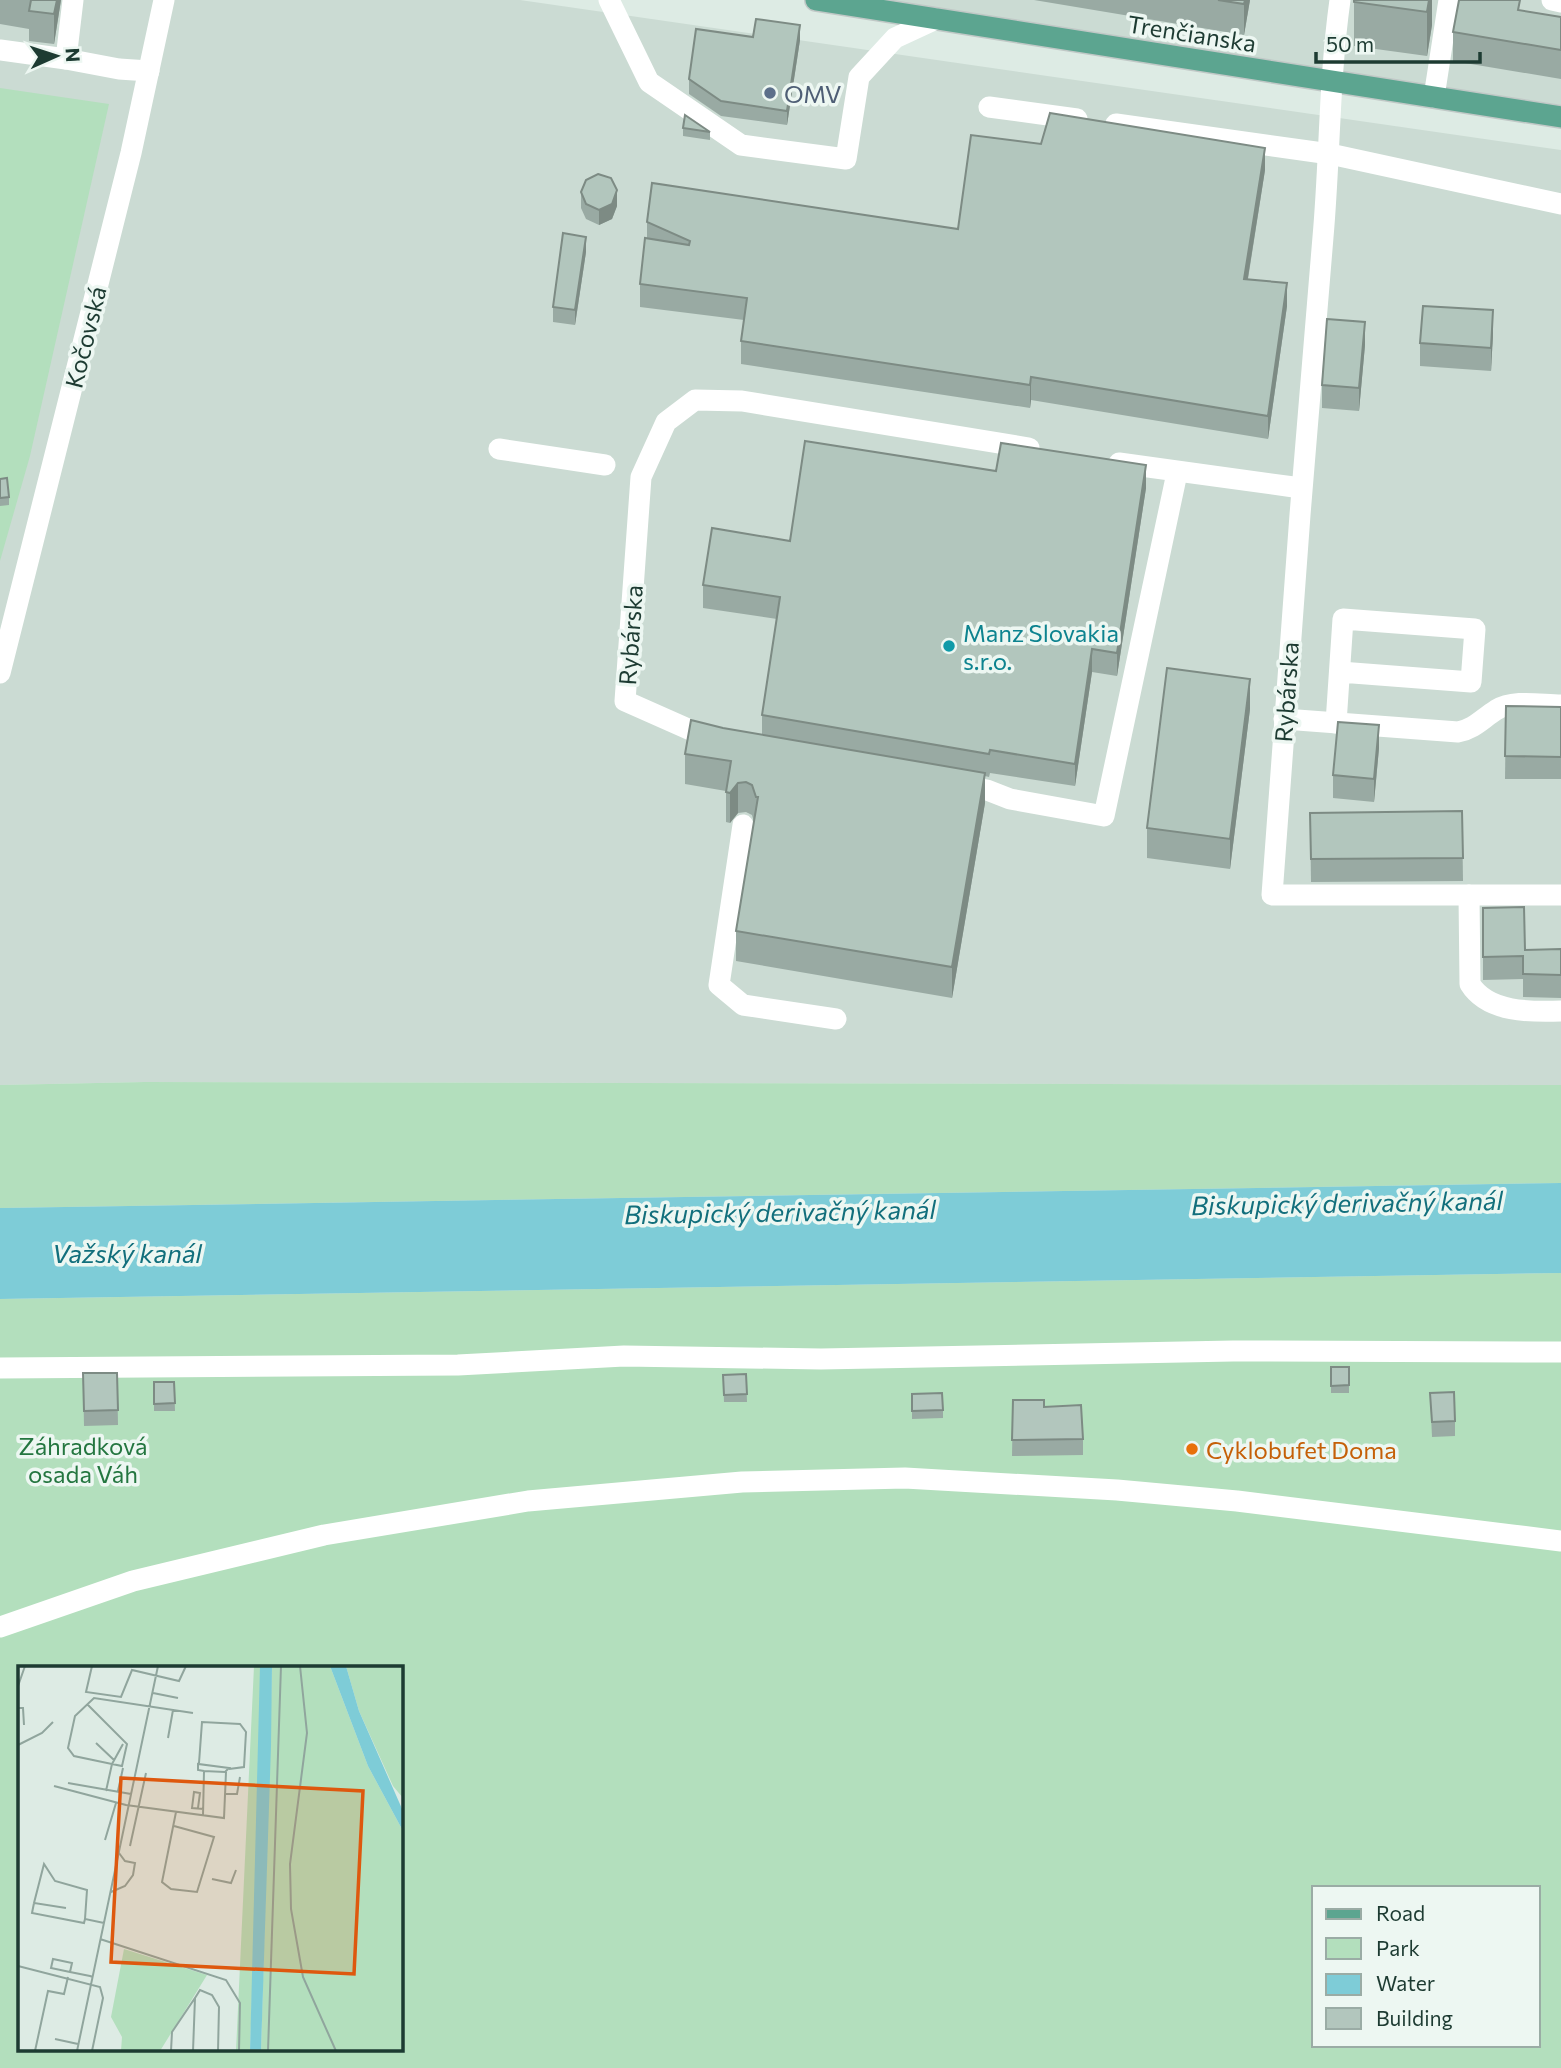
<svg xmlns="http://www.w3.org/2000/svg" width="1561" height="2068" viewBox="0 0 1561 2068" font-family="Commissioner,sans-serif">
<rect width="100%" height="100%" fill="#ddebe4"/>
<g fill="#cbdbd3">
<polygon points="0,0 520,0 1561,150 1561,1085 145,1082 0,1085"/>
<polygon points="847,0 1561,0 1561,105"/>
</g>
<g fill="#b3dfbd" fill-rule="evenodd">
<polygon points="0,88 109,104 30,456 0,561"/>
<polygon points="145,1082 1561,1085 1561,1183 0,1208 0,1085"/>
<path d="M1561 1273V2068H0V1299ZM19 1667H401V2049H19ZM1314 1888H1538V2045H1314Z"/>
</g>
<polygon fill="#7eccd7" points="1561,1183 1561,1273 0,1299 0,1208"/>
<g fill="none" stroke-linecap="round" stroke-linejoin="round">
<g stroke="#c0c8c6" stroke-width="24">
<polyline id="major" points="816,0 1561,117"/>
</g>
<g stroke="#fff" stroke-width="21">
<polyline points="73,0 66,59 119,69 149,71"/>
<polyline points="609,0 649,82 741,145 846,159 859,77 895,38 936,19"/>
<path d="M1340 0C1329 78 1330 158 1323 237 1304 456 1287 676 1272 895H1561"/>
<polyline points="1552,0 1561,2"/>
<polyline points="0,50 66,59"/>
<polyline points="1434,97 1449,0"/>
<polyline points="989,107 1077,119"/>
<polyline points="1116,124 1330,154 1561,204"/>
<polyline points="499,449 605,465"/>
<polyline points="1119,463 1301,488"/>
<polyline points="0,673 131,153 164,0"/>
<path d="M1284 719 1458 732C1474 729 1482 719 1496 710 1514 699 1541 705 1561 705"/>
<polyline points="1336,723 1343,619 1475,629 1471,682 1340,672"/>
<polyline points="713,740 625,701 641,477 666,422 695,400 742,401 1029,448"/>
<polyline points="958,785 987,790 1010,799 1104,816 1177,473"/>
<polyline points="743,825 719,985 743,1005 836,1019"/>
<path d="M1469 895 1470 984C1488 1013 1531 1012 1561 1011"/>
<polyline points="0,1368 458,1365 624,1356 821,1359 1233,1351 1561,1352"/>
<polyline points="0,1627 133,1581 324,1535 528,1501 742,1482 905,1478 1117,1490 1237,1501 1561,1541"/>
</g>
<use href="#major" stroke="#5ca590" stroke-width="21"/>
</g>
<g fill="#99aaa3">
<polygon points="0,0 61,0 54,44 29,41 29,29 0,24"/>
<polygon points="1034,0 1250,0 1244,35"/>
<polygon points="1354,0 1432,0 1432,25 1427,56 1354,46"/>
<polygon points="1520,10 1561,17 1561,79 1453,61 1453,32"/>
<polygon points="753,37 800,40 787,125 721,116 689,94 689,79"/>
<polygon points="683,128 710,132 710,140 683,136"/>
<polygon points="1265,170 1248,279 1287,306 1268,439 1031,400 1030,408 741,364 741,341 744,320 640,307 640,284 647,239 647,222 958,229"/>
<polygon points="581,192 617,206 612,219 599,225 586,219 581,208"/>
<polygon points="586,252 575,325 553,322 553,307"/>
<polygon points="1493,333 1491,371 1420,366 1420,343"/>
<polygon points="1365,345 1359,411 1322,408 1322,385"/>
<polygon points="996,471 1146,488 1117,676 1092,672 1075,786 990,773 989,777 985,776 985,803 952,998 736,961 736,931 754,822 752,815 746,812 738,813 730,823 726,822 726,791 685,784 685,754 723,728 762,735 762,715 777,619 703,608 703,585 790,541"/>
<polygon points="0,479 9,497 9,505 0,506"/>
<polygon points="1506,706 1561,707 1561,779 1505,779"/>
<polygon points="1250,709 1230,869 1147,858 1147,828"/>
<polygon points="1379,748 1374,802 1333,798 1333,775"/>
<polygon points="1462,811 1463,881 1311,882 1310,813"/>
<polygon points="1483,908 1525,950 1561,949 1561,998 1523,997 1523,979 1483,980"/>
<rect x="1331" y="1367" width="18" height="26"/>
<polygon points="83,1373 117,1373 118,1425 84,1426"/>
<polygon points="746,1374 747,1402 724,1402 723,1375"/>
<polygon points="154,1382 174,1382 175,1411 154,1411"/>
<polygon points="1430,1393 1455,1421 1455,1436 1432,1437"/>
<polygon points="912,1394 943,1410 943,1418 912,1419"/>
<polygon points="1013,1400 1044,1407 1083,1439 1083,1455 1012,1456"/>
</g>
<g fill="#7d8b84">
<polygon points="57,0 61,0 54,44 54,14"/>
<polygon points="1245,0 1250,0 1244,35 1244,4"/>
<polygon points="1429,0 1432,0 1432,25 1427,56 1427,12"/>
<polygon points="800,25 800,40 787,125 787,111"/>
<polygon points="1265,148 1265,170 1244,302 1244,279"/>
<polygon points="617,190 617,206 612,219 599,225 599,210"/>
<polygon points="586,237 586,252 575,325 575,310"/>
<polygon points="1287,283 1287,306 1268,439 1268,416"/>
<polygon points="1493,310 1493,333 1491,371 1491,348"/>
<polygon points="1365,322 1365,345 1359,411 1359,388"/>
<polygon points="1031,377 1031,400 1030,408 1030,385"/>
<polygon points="1146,465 1146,488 1117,676 1117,653"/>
<polygon points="1092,649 1092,672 1075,786 1075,764"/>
<polygon points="1250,679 1250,709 1230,869 1230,839"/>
<polygon points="1379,725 1379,748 1374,802 1374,779"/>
<polygon points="985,773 985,803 952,998 952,967"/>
<polygon points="738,783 738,813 730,823 730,793"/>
</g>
<g fill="#b2c6bd" stroke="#7d8b84" stroke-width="2">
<polygon points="31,0 57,0 54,14 29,11"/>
<polygon points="1218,0 1245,0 1244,4"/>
<polygon points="1354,0 1429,0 1427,12 1354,2"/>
<polygon points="1459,0 1520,0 1518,10 1561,17 1561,50 1453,32"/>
<polygon points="756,19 800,25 787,111 721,101 689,79 696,29 753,37"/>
<polygon points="1050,113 1265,148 1244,279 1287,283 1268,416 1031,377 1030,385 741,341 747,298 640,284 645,238 689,245 690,241 647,222 652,183 958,229 971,135 1041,144"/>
<polygon points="685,115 710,132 683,128"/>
<polygon points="598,174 611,178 617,190 612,204 599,210 586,204 581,192 586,180"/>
<polygon points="563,233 586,237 575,310 553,307"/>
<polygon points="1423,306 1493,310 1491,348 1420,343"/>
<polygon points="1327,319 1365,322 1359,388 1322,385"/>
<polygon points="805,441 996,471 1001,443 1146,465 1117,653 1092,649 1075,764 990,750 989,754 762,715 780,597 703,585 712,528 790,541"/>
<polygon points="7,478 9,497 0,498 0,479"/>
<polygon points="1167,668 1250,679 1230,839 1147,828"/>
<polygon points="1506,706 1561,707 1561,757 1505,756"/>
<polygon points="691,720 723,728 985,773 952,967 736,931 758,797 756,797 752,785 746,782 738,783 730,793 726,792 731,761 685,754"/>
<polygon points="1338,722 1379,725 1374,779 1333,775"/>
<polygon points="1462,811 1463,858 1311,859 1310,813"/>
<polygon points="1524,907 1525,950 1561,949 1561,975 1523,974 1523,956 1483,957 1483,908"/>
<polygon points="1331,1367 1349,1367 1349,1385 1331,1386"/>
<polygon points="83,1373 117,1373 118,1410 84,1411"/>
<polygon points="746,1374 747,1394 724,1395 723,1375"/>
<polygon points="154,1382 174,1382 175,1403 154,1404"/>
<polygon points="1454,1392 1455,1421 1432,1422 1430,1393"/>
<polygon points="942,1393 943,1410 912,1411 912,1394"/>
<polygon points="1013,1400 1044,1400 1044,1407 1081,1405 1083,1439 1012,1440"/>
</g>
<circle fill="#5c6f8a" stroke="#edf7f2" stroke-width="2.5" cx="770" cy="93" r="7"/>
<circle fill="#0f9aa8" stroke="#edf7f2" stroke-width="2.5" cx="949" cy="646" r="7"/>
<circle fill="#e8710a" stroke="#edf7f2" stroke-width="2.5" cx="1192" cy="1449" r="7"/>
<g text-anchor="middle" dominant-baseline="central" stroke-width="7" stroke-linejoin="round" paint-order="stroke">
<g font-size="24" fill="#1d3b32" stroke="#edf7f2">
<text transform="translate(1192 33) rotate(9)">Trenčianska</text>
<text transform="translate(85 337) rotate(-76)">Kočovská</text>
<text transform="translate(630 635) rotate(-86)">Rybárska</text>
<text transform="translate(1286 692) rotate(-86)">Rybárska</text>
</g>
<g font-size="24" fill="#4e5e75" stroke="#edf7f2" text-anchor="start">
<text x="784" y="93">OMV</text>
</g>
<g font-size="24" fill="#0d838f" stroke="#edf7f2" text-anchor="start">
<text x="963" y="632">Manz Slovakia<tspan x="963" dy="28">s.r.o.</tspan></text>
</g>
<g font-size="24" fill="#247640" stroke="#edf7f2">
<text x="83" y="1445">Záhradková<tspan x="83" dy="28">osada Váh</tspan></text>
</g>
<g font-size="24" fill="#c56008" stroke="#edf7f2" text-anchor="start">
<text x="1206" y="1449">Cyklobufet Doma</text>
</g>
<g font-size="26" font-style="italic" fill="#126f7c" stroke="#edf7f2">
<text transform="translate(1347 1202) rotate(-1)">Biskupický derivačný kanál</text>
<text transform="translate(780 1211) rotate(-1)">Biskupický derivačný kanál</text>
<text x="127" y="1252">Važský kanál</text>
</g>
</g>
<g transform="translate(18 1666)">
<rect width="385" height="385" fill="#ddebe4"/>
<path d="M236 0H242L243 80 232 385H218ZM254 0H312L350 100 385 165V385H243ZM328 0H385V132L375 120 341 45ZM106 283 189 309 142 385H103L104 371 93 351Z" fill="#b3dfbd"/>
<path d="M242 0H254L253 80 243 385H232ZM312 0H328L341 45 385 145V165L350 100Z" fill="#7eccd7"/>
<path fill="none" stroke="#90a59d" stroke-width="2" d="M74 0 68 26 103 31 114 4 161 15 168 0M282 0 289 67 272 198 273 243 285 311 318 385M0 20 7 0M135 27 160 32M69 38 109 78 104 100 94 98 105 78M0 42H5L6 59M150 72 155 44M78 77 96 94M0 79 24 67 35 56M181 97 184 56 222 58 228 66 226 101 211 103M50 117 113 128M36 120 108 139 206 152 208 106M88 125 94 98 56 90 50 82 57 50 76 32 175 47M100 125 105 102M207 128H219L222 111M180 142 182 127 176 126 174 142 186 143M185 149 186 105 207 106 211 102 180 98V104L186 105M156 160 196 171 179 226 153 223 144 216 158 146M87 174 98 137M112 180 128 107M194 213 213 217 218 204M93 226 107 220 115 209 117 197 107 195 101 187M16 237 14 247 66 257 67 253M48 242 16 237 26 198 37 215 69 224 67 253 86 257M82 273 208 314 222 337 221 385M0 300 82 321 85 332 74 385M52 306 54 297 35 293 33 302 52 306 72 310 75 311M177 332 182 324 194 329 201 341 200 385M37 373 60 378M17 385 30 325 46 328 50 311M59 385 140 0M153 385 154 366 177 332 175 385M250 385 263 0"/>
<path fill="#de580e" fill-opacity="0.15" stroke="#de580e" stroke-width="3.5" d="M103 112 345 125 336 308 93 296Z"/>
<rect width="385" height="385" fill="none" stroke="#1d3b32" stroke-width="3.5"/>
</g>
<rect x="1312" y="1886" width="228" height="161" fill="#edf7f2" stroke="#9aaca5" stroke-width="2"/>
<rect x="1326" y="1909" width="35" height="10" fill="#5ca590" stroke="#9aaca5" stroke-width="2"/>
<text x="1376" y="1921" font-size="21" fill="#1d3b32">Road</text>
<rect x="1326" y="1938" width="35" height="21" fill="#b3dfbd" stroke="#9aaca5" stroke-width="2"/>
<text x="1376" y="1956" font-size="21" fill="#1d3b32">Park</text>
<rect x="1326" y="1974" width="35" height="21" fill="#7eccd7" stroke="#9aaca5" stroke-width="2"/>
<text x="1376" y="1991" font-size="21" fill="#1d3b32">Water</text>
<rect x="1326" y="2008" width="35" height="21" fill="#b2c6bd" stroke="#9aaca5" stroke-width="2"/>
<text x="1376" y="2026" font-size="21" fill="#1d3b32">Building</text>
<g transform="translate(56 56) rotate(87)" stroke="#edf7f2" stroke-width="5" paint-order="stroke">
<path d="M0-5L12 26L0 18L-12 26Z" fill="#1d3b32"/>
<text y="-10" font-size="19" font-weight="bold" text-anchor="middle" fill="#1d3b32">N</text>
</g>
<path d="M1316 52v10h164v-10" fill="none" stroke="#1d3b32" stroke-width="3.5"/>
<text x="1326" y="52" font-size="21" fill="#1d3b32" stroke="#edf7f2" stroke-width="5" paint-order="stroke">50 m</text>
</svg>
